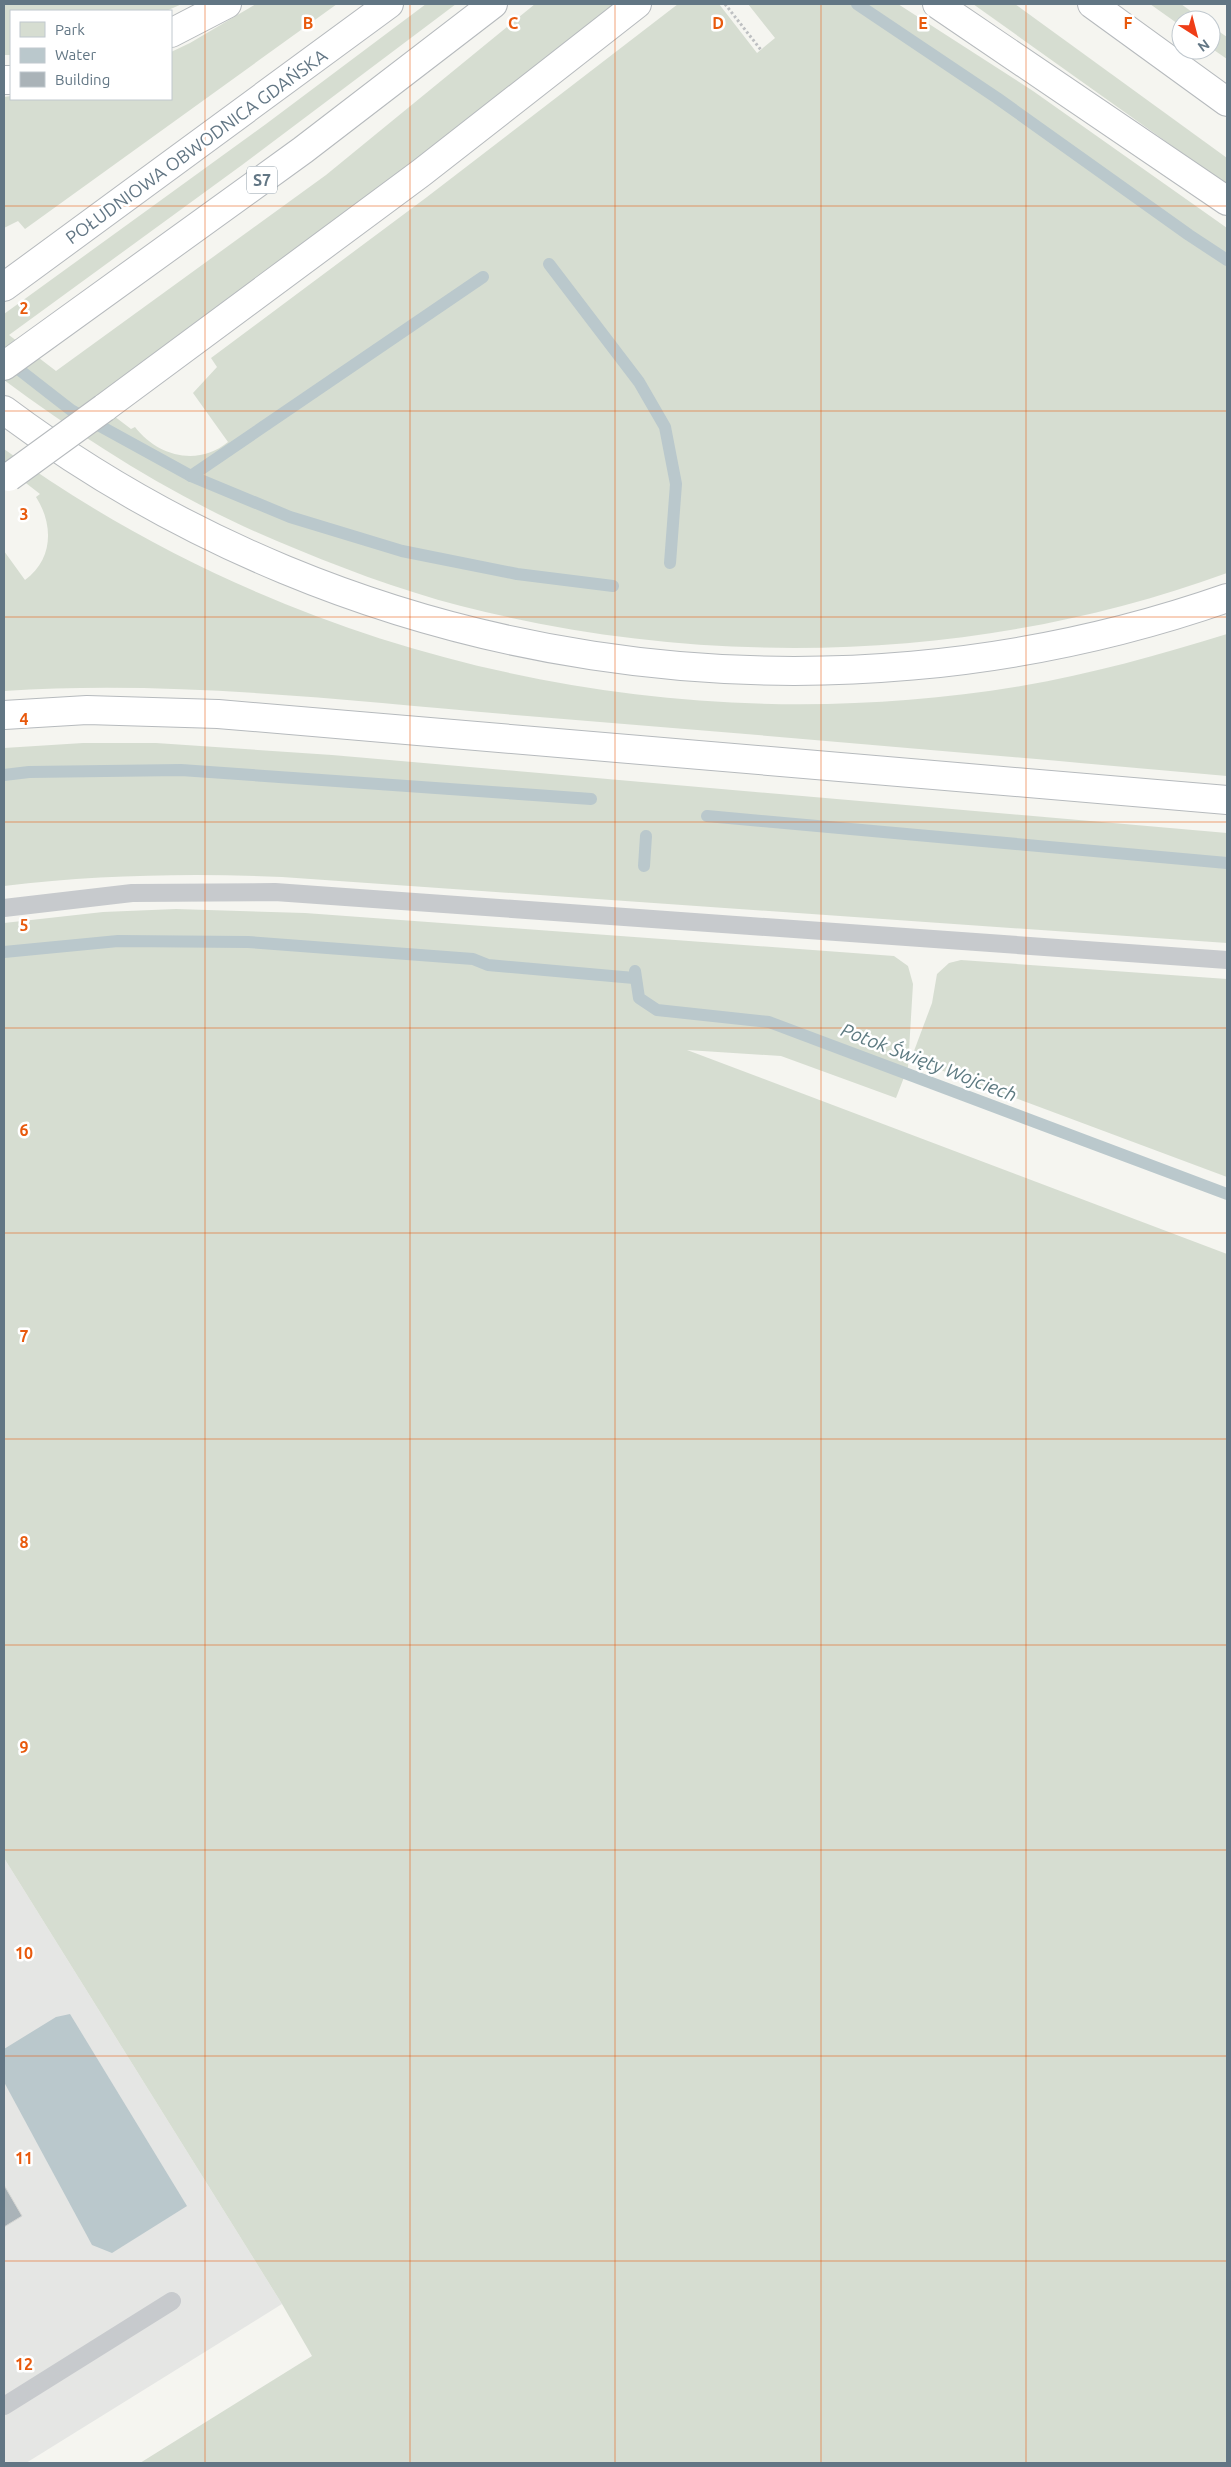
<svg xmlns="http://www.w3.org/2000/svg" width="1231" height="2467" viewBox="0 0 1231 2467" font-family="Ubuntu,sans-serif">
<rect width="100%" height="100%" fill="#f5f5f0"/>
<polygon fill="#e5e6e4" points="4,1858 282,2304 26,2463 4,2463"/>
<g fill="#d6ddd1">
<polygon points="4,4 182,4 166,11 11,11 11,55 4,55"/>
<polygon points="256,4 337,4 25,229 18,221 4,228 4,97 11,96 11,99 171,99 171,52 190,43"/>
<path d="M426 4H456L242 165 9 335 56 371 326 175 535 4H620L335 222 93 400 131 429 135 427C157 456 198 467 228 442L193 393 217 367 211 358 427 197 678 4H719L757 53 775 38 748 4H898L1033 91 1227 228V573C984 662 711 670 461 606 399 590 336 566 277 541 179 500 89 443 4 380V314L266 124Z"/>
<polygon points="973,4 1015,4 1227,158 1227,185"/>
<polygon points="1150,4 1181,4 1203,20 1181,20 1181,26"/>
<polygon points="1211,26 1227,37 1227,59 1211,48"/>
<path d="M4 449C295 659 667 745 1021 686 1091 674 1159 655 1227 634V776C990 755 752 734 515 715 345 700 174 680 4 691V551L25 580C53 560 54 525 36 497L40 494 4 466Z"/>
<path d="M83 743H156L332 755 1227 833V943L282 877C189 873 97 875 4 886V748Z"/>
<polygon points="176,909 305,913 894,956 908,966 913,984 908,1067 896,1098 781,1056 687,1050 1227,1254 1227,2463 140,2463 312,2356 282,2304 4,1858 4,923 103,912"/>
<polygon points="961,960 1227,979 1227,1177 911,1059 932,1003 937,974 949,963"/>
</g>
<polygon fill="#bac8cc" points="70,2014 187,2206 112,2253 92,2245 4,2082 4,2049 56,2017"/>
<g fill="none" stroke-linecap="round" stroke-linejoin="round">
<g stroke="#bac8cc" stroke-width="12">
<polyline points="857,4 997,98 1189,235 1227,260"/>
<polyline points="549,264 639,382 665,427 676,484 670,563"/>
<polyline points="8,361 71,410 191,476 290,517 402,551 517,574 613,586"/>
<polyline points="191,476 483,277"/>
<polyline points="4,775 29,772 181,770 591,799"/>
<polyline points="707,816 1227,863"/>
<polyline points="644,866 646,836"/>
<polyline points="4,952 118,941 248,942 473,959 488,965 634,978"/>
<polyline points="635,971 639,998 657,1010 769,1022 1227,1194"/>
</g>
</g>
<polygon fill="#aab3b8" stroke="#d6d6d3" points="4,2185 22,2216 4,2227"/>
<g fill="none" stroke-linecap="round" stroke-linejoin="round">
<g stroke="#b6babd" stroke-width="30">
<g id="motorway">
<polyline points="937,4 1227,201"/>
<polyline points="1092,4 1227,102"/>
<polyline points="171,33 227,4"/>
<polyline points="4,80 11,80"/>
<polyline points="4,287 389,4"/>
<polyline points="4,366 303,150 493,4"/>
<polyline points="104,408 421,173 637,4"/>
<path d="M4 410C353 671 817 741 1227 598"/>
<polyline points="4,715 87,710 218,714 1227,800"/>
</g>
</g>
<polyline stroke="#bec0c2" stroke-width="3" stroke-dasharray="2.5 2.5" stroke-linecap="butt" points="725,4 761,50"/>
<g stroke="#c7cacd" stroke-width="18">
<polyline points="4,908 132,893 275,892 1227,960"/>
<polyline points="4,2406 172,2301"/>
</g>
<use href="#motorway" stroke="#fff" stroke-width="28"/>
<g stroke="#b6babd" stroke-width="30" stroke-linecap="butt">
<polyline id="motorway-bridge" points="9,477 104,408"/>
</g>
<use href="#motorway-bridge" stroke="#fff" stroke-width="28"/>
</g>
<path fill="none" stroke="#e8590c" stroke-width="1" stroke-opacity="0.55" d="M205 4V2463M410 4V2463M615 4V2463M821 4V2463M1026 4V2463M4 206H1227M4 411H1227M4 617H1227M4 822H1227M4 1028H1227M4 1233H1227M4 1439H1227M4 1645H1227M4 1850H1227M4 2056H1227M4 2261H1227"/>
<g text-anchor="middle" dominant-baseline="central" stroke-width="5" stroke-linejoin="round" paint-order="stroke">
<rect fill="#fff" stroke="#919fa9" stroke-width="1" x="247" y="166.5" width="30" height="27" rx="4"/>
<g font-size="16" font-weight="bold" fill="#627684">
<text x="262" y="180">S7</text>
</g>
<g font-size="18" fill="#627684" stroke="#fff">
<text transform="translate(196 146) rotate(-36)">POŁUDNIOWA OBWODNICA GDAŃSKA</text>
</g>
<g font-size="19" font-style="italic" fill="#5d7a81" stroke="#fff">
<text transform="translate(929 1062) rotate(21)">Potok Święty Wojciech</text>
</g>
</g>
<g font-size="16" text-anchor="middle" font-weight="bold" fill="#e8590c" stroke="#fff" stroke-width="5" stroke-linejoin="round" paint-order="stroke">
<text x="308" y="29">B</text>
<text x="513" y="29">C</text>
<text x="718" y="29">D</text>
<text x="923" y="29">E</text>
<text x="1128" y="29">F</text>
<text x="24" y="314">2</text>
<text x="24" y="520">3</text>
<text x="24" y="725">4</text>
<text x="24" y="931">5</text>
<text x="24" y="1136">6</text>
<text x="24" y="1342">7</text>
<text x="24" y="1548">8</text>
<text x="24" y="1753">9</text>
<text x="24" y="1959">10</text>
<text x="24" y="2164">11</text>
<text x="24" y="2370">12</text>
</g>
<rect width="1231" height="2467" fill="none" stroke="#627684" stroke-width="10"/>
<rect x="10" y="10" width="162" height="90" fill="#ffffff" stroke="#c0c8ce"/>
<rect x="20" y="22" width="25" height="15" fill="#d6ddd1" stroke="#c0c8ce"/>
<text x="55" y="35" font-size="15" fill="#627684">Park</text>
<rect x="20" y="48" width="25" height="15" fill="#bac8cc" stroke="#c0c8ce"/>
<text x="55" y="60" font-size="15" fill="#627684">Water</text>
<rect x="20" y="72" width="25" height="15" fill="#aab3b8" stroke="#c0c8ce"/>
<text x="55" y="85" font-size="15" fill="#627684">Building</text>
<g transform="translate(1196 35) rotate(144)"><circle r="24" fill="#ffffff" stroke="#c0c8ce"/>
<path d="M0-4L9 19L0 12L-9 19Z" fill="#ef3d17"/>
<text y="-8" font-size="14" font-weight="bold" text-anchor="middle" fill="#627684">N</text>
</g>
</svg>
